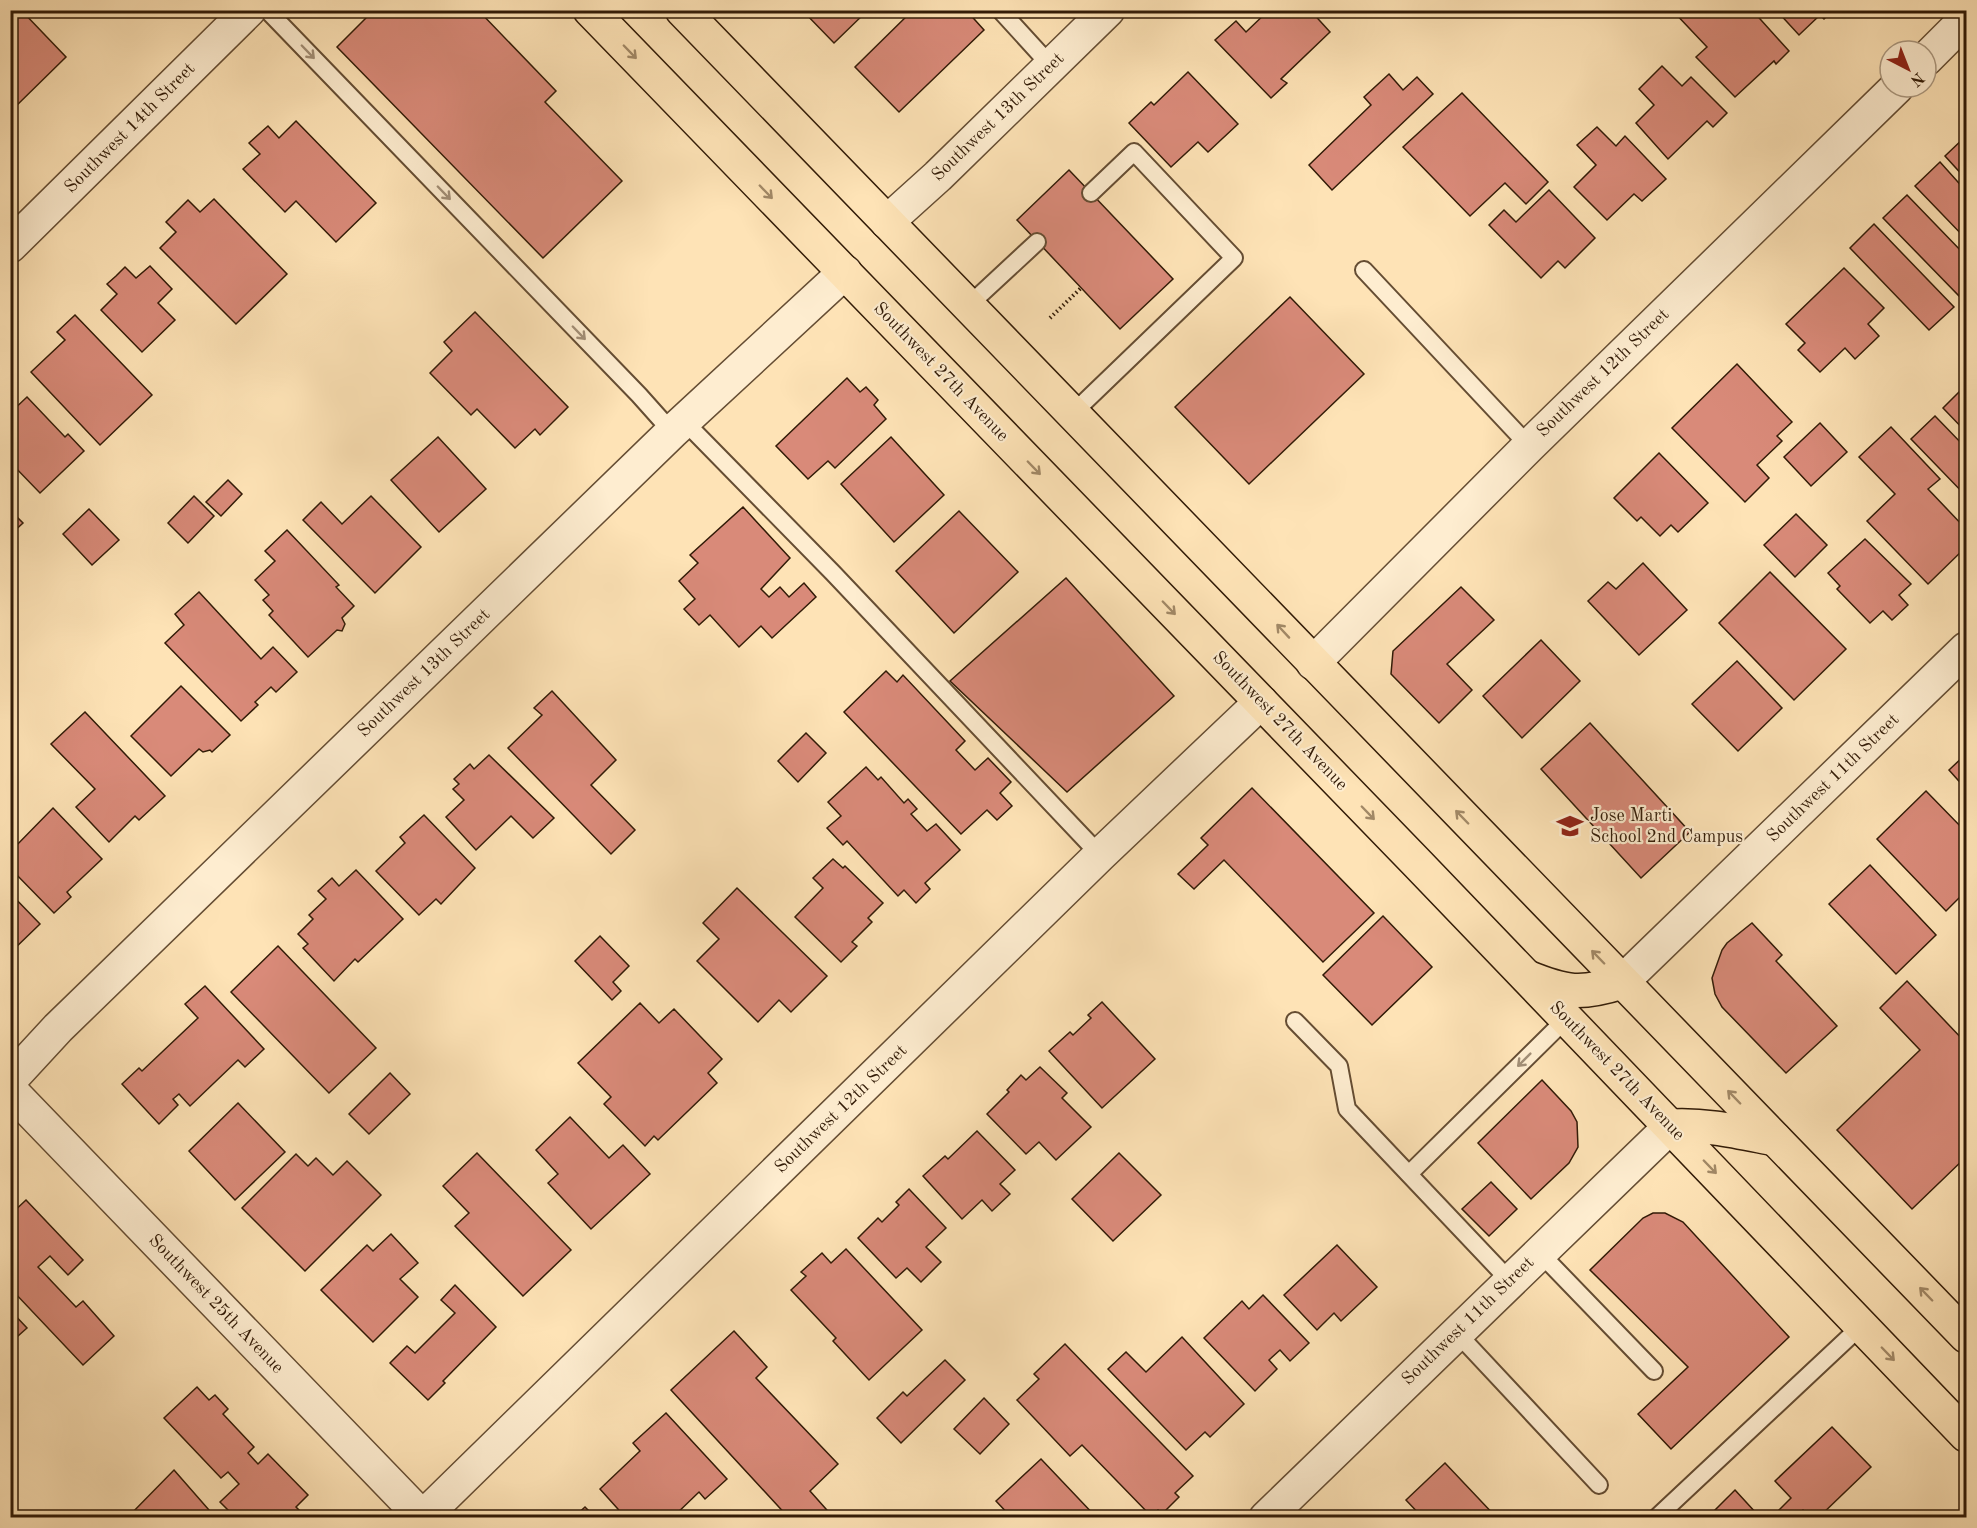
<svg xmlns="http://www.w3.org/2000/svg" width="1977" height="1528" viewBox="0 0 1977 1528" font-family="'Old Standard TT',serif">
<rect width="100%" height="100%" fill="#fee3b6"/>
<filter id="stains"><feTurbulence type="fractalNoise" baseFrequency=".00333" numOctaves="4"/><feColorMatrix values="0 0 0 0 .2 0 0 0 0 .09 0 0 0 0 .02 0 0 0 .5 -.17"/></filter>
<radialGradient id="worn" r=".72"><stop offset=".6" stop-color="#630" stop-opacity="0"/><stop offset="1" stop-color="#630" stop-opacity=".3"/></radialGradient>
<g fill="#d98a79" stroke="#321b07" stroke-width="1.5">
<polygon points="10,10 21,10 66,57 12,110 10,108"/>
<polygon points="374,10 478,10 556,91 545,102 622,181 543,258 337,47"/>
<polygon points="802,10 868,10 834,43"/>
<polygon points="913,10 966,10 984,30 899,112 855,67"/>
<polygon points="1269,10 1310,10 1330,32 1281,79 1287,83 1271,98 1215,40 1236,21 1246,32"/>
<polygon points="1672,10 1752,10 1789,51 1776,64 1774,61 1735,97 1696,57 1707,47"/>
<polygon points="1776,10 1833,10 1824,19 1820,15 1799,35"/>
<polygon points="1662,66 1682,86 1691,77 1727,113 1713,127 1707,121 1668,159 1636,123 1654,105 1639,89"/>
<polygon points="1188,72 1238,124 1208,152 1198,142 1171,167 1129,123 1151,102 1154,105"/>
<polygon points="1389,74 1403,90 1417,77 1433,94 1332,190 1309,165 1371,105 1364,97"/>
<polygon points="1462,93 1548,182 1526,204 1505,183 1470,216 1403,147"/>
<polygon points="296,121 376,203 336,242 296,201 285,212 243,169 260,154 249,143 268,126 279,138"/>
<polygon points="1597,127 1616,146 1625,136 1666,179 1642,201 1634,194 1607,220 1574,187 1596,165 1577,145"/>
<polygon points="1966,136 1966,179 1945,156"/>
<polygon points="1940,162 1966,191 1966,239 1915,186"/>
<polygon points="1069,170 1173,279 1120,329 1017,220"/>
<polygon points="1549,190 1595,238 1565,268 1558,261 1541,278 1489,225 1504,210 1516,222"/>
<polygon points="1907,195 1966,256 1966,294 1962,299 1883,218"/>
<polygon points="214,199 287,274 236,324 160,248 176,232 166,222 188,200 200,212"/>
<polygon points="1874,224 1954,307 1929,330 1850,248"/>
<polygon points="150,266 172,289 158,303 175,320 142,352 101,310 117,294 107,284 116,276 125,267 136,278"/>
<polygon points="1844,268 1884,308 1868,324 1879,336 1855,359 1845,348 1820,372 1798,350 1805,343 1786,324"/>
<polygon points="1290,297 1364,374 1249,484 1175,407"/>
<polygon points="475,312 568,407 540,435 535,429 515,448 477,409 471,415 430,373 452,351 444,342"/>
<polygon points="75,315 152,395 100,445 31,372 65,340 57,332"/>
<polygon points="1737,364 1792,422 1777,436 1782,441 1757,465 1769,478 1745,502 1672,428"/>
<polygon points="847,378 860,392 866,387 878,400 874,405 886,419 835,468 828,461 808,479 776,446"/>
<polygon points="1966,385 1966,432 1943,408"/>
<polygon points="27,397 65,437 68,434 84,451 40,493 10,462 10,413"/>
<polygon points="1935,416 1966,448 1966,496 1911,439"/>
<polygon points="1820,423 1847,452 1811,486 1784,457"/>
<polygon points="1891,427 1940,479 1928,489 1966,529 1966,547 1928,584 1867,521 1895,494 1859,457"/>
<polygon points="438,437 486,489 439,532 391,480"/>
<polygon points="891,437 944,495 894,542 841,484"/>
<polygon points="1659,453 1708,503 1678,532 1671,525 1660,536 1641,517 1637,521 1614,498"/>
<polygon points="228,480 242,494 221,516 206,502"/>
<polygon points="194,496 214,516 188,543 168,523"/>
<polygon points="371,496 421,547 375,593 303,520 321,502 342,524"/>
<polygon points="743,507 790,558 761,589 769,597 780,587 789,597 804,583 816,597 772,638 761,626 739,647 710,615 699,625 684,609 695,599 679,581 698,563 690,555"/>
<polygon points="89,509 119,540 92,565 63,534"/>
<polygon points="10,510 23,523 10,535"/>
<polygon points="959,511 1018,572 954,633 896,571"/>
<polygon points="1796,514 1827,545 1795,577 1764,545"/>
<polygon points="287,530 339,585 336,587 354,606 342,618 345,624 342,631 337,630 308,657 269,615 273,611 263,600 269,595 255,580 275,561 265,551"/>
<polygon points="1865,539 1911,584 1899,595 1908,605 1892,620 1883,611 1870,623 1837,589 1840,586 1828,573"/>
<polygon points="1643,563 1687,610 1639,655 1588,601 1608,582 1616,589"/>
<polygon points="1770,572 1846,649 1794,700 1719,623"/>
<polygon points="1066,578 1174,696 1067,792 950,681"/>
<polygon points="1461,587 1494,620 1447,664 1472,690 1439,723 1391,674 1393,651"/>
<polygon points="199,592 261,659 273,647 297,672 276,692 271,687 255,702 258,705 241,721 165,643 184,625 175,614"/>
<polygon points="1541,640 1580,681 1522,738 1483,696"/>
<polygon points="1737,661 1782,708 1738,751 1692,704"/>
<polygon points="886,671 897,682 903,675 965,741 956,750 975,770 988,758 1011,782 1000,793 1012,806 997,820 987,810 961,834 844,712"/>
<polygon points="181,686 230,735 212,752 210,750 203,752 199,749 171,776 131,736"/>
<polygon points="552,691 616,760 591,785 635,830 611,854 508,748 542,715 534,708"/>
<polygon points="85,712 165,796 139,820 135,816 109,842 76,807 95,789 51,744"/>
<polygon points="1590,723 1690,832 1641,878 1541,769"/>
<polygon points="806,733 826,753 798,782 778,761"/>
<polygon points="1966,754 1966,789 1949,770"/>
<polygon points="489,755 554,818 533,838 511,816 476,850 446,817 464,800 453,789 459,784 454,779 470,764 474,769"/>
<polygon points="866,767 878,780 881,777 904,803 908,799 917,809 911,814 927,831 936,824 960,850 925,883 930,889 916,903 904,890 898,896 847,841 843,845 827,828 841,816 828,802"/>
<polygon points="1252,788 1374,913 1323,962 1224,860 1194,889 1178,874 1208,845 1201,838"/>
<polygon points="1926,791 1966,832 1966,891 1946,911 1877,839"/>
<polygon points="53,808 102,859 67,892 71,897 54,913 10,868 10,852"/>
<polygon points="424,815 475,868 441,904 436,899 419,915 376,871 405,843 400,837"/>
<polygon points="833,859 843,868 845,866 883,903 868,918 872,922 852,942 857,946 841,962 795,917 823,888 813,878"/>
<polygon points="1870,865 1936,935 1896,974 1829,904"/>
<polygon points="356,870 403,919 358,962 355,959 334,981 303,948 308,944 298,934 313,919 309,915 326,899 318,891 332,878 339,886"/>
<polygon points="737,888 827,976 791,1012 779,1000 758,1022 697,961 719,939 703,923"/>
<polygon points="10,893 40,924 13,950 10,948"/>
<polygon points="1383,916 1432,967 1372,1025 1323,975"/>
<polygon points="1752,923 1782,955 1776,961 1837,1026 1786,1073 1722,1007 1715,994 1712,978 1722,950 1727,943"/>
<polygon points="600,936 629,966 613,982 621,991 612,1000 575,961"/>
<polygon points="278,946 376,1048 329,1093 231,992"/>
<polygon points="1907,981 1966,1043 1966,1157 1912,1209 1837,1130 1920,1050 1880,1008"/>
<polygon points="205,986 264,1049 245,1067 238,1060 190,1106 179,1094 173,1099 178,1105 159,1124 122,1084 139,1068 142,1071 198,1018 185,1004"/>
<polygon points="1102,1002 1155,1059 1102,1108 1049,1051 1070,1032 1073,1035 1091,1018 1088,1015"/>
<polygon points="640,1003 659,1023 674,1009 722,1059 708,1073 717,1083 658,1140 654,1136 645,1146 604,1104 611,1097 578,1063"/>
<polygon points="1040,1067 1067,1093 1062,1098 1091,1127 1056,1160 1039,1142 1026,1154 987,1114 1009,1092 1007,1090 1021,1075 1026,1080"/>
<polygon points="390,1073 410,1094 369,1134 349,1114"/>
<polygon points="1542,1080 1571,1111 1577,1122 1578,1147 1569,1163 1531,1199 1478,1143"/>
<polygon points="238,1103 285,1152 235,1200 189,1151"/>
<polygon points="570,1117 609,1158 623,1145 650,1174 591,1229 548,1183 558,1174 536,1150"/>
<polygon points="977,1131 1015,1170 1000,1184 1010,1194 992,1211 982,1200 962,1219 923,1176 945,1156 948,1159"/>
<polygon points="477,1153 571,1250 523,1296 455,1226 469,1213 443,1186"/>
<polygon points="1119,1153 1161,1195 1113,1241 1072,1199"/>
<polygon points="296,1154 308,1166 316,1158 333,1175 347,1161 381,1195 305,1271 242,1208"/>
<polygon points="1491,1182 1517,1209 1489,1236 1462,1209"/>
<polygon points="909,1189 946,1228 926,1247 941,1262 921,1282 907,1268 896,1278 858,1238 878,1218 882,1222 899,1205 896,1202"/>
<polygon points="26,1200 83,1260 68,1275 50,1256 38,1267 76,1307 83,1301 114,1336 83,1365 12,1290 14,1287 10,1283 10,1215"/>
<polygon points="1653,1213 1665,1213 1683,1222 1789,1337 1671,1449 1638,1414 1688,1367 1590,1270 1643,1218"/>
<polygon points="391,1234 418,1263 400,1279 418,1297 373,1342 321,1290 367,1245 373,1251"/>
<polygon points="1337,1245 1377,1287 1341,1321 1334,1313 1317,1330 1284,1295"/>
<polygon points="846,1249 922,1330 869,1380 833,1341 836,1338 791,1290 806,1276 801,1272 822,1253 831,1263"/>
<polygon points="455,1285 496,1327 443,1381 445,1383 428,1400 390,1363 407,1346 415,1353 455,1313 441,1300"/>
<polygon points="1263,1295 1309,1343 1290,1361 1280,1350 1269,1360 1277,1369 1255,1391 1204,1338 1242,1301 1249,1309"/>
<polygon points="10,1310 27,1328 10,1343"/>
<polygon points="734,1331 767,1367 756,1378 838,1464 810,1491 834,1518 789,1518 671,1390"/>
<polygon points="1182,1337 1244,1404 1210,1437 1205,1432 1186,1450 1108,1369 1126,1352 1146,1372"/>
<polygon points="1065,1344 1193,1476 1175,1493 1179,1497 1162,1514 1158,1510 1151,1516 1082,1445 1070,1456 1017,1400 1039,1379 1034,1374"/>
<polygon points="945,1360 965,1380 901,1443 877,1418 903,1392 907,1396"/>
<polygon points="197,1387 209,1400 215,1395 228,1409 223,1414 254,1447 248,1453 258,1464 268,1454 308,1495 296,1507 302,1513 297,1518 236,1518 220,1502 239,1484 228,1472 221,1478 164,1418"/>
<polygon points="984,1398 1009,1424 980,1454 954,1429"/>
<polygon points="666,1413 727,1479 705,1499 699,1492 672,1518 626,1518 600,1489 640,1451 633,1443"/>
<polygon points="1832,1427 1871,1467 1818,1518 1810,1518 1803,1510 1794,1518 1771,1518 1791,1498 1775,1481"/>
<polygon points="1041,1459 1097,1518 1012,1518 996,1501"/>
<polygon points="1445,1463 1497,1518 1423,1518 1406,1500"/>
<polygon points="174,1470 216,1518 127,1518"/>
<polygon points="1735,1490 1757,1514 1753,1518 1707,1518"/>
<polygon points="585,1507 596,1518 573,1518"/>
</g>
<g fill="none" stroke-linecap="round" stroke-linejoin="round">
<g stroke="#654d33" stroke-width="20">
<g id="lane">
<polyline points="267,10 639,395 672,432"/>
<polyline points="1000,10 1051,66"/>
<polyline points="1364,270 1529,446"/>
<polyline points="968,306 1037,242"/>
<polyline points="1072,414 1234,258 1134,152 1091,193"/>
<polyline points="684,421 833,573 1100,855"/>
<polyline points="1295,1021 1339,1066 1347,1109 1510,1281"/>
<polyline points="1409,1174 1566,1019"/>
<polyline points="1539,1252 1654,1371"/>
<polyline points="1456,1332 1599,1485"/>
<polyline points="1656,1518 1861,1326"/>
</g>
</g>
<g stroke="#654d33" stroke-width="36">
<g id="street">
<polyline points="1926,59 1966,19"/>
<polyline points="887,222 938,176 1108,10"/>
<polyline points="10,246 249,10"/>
<polyline points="1313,663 1529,446 1897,87"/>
<polyline points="1622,982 1966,649"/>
<polyline points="10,1080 58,1028 672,432 845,272"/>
<polyline points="10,1090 423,1518"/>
<polyline points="422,1518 1100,855 1261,702"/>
<polyline points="1266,1518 1671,1126"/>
</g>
</g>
<g stroke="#321b07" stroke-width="36">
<g id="highway">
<polyline points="590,10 1418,864 1966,1435"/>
<polyline points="682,10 1966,1336"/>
<path d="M1527 977C1566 993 1581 995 1622 982"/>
<path d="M1671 1126C1707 1124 1739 1132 1775 1139"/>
</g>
</g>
<polyline stroke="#321b07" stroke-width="4" stroke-dasharray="1.5 3" stroke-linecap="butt" points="1050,318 1081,288"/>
<use href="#lane" stroke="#feedd0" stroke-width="16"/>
<use href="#street" stroke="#feedd0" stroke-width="33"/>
<use href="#highway" stroke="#fee3b6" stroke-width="33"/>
</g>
<defs><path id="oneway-shaft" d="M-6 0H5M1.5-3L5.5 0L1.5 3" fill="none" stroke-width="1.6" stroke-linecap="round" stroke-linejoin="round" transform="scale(1.5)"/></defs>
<g stroke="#a28e76">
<use href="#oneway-shaft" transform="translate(308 52) rotate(46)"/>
<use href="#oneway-shaft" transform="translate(444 193) rotate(46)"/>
<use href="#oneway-shaft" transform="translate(579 333) rotate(46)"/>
<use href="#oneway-shaft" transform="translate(1524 1060) rotate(135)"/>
</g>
<g stroke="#a28967">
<use href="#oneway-shaft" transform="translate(630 52) rotate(46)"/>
<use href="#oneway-shaft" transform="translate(766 192) rotate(46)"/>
<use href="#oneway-shaft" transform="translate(1034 468) rotate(46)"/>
<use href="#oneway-shaft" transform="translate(1169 608) rotate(46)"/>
<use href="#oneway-shaft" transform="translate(1283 631) rotate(-133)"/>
<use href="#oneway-shaft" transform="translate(1368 813) rotate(46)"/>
<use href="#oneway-shaft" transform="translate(1462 817) rotate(-134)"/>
<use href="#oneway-shaft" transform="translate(1598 957) rotate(-134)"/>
<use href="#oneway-shaft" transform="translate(1734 1097) rotate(-134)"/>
<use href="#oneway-shaft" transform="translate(1710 1167) rotate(46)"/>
<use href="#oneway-shaft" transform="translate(1926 1294) rotate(-134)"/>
<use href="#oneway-shaft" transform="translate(1888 1354) rotate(46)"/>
</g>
<defs>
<g id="school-bare" transform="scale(2.07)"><path d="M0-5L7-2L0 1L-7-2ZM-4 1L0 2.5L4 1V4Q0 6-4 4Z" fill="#8f2418" stroke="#feedd0" stroke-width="2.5" paint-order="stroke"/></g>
</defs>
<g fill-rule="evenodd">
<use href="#school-bare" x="1570" y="826"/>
</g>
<g text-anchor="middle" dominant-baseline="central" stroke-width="4.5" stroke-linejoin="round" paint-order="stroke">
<g font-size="18" fill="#321b07" stroke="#feedd0">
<text transform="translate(998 117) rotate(-44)">Southwest 13th Street</text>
<text transform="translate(130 128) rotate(-45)">Southwest 14th Street</text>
<text transform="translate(941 372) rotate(46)">Southwest 27th Avenue</text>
<text transform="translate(1603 373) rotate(-44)">Southwest 12th Street</text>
<text transform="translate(424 673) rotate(-44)">Southwest 13th Street</text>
<text transform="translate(1280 721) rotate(46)">Southwest 27th Avenue</text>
<text transform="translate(1833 778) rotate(-44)">Southwest 11th Street</text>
<text transform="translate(1617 1071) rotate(46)">Southwest 27th Avenue</text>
<text transform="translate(841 1109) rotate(-44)">Southwest 12th Street</text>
<text transform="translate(216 1304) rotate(46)">Southwest 25th Avenue</text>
<text transform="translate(1468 1321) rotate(-44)">Southwest 11th Street</text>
</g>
<g font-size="18" fill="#321b07" stroke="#feedd0" text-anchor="start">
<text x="1590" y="816">Jose Marti<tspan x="1590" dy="21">School 2nd Campus</tspan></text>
</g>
</g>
<rect width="1977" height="1528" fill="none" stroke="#fee3b6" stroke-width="36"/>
<rect x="12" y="12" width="1953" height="1504" fill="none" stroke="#321b07" stroke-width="3"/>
<rect x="18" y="18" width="1941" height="1492" fill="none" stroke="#321b07" stroke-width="1.5"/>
<g transform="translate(1908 69) rotate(138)"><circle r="28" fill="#feedd0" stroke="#ac9980" stroke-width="1.5"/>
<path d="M0-4.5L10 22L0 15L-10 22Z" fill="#8f2418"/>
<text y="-9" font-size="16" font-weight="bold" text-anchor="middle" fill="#321b07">N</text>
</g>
<rect width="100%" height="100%" filter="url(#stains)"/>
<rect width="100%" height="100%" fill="url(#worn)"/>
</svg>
